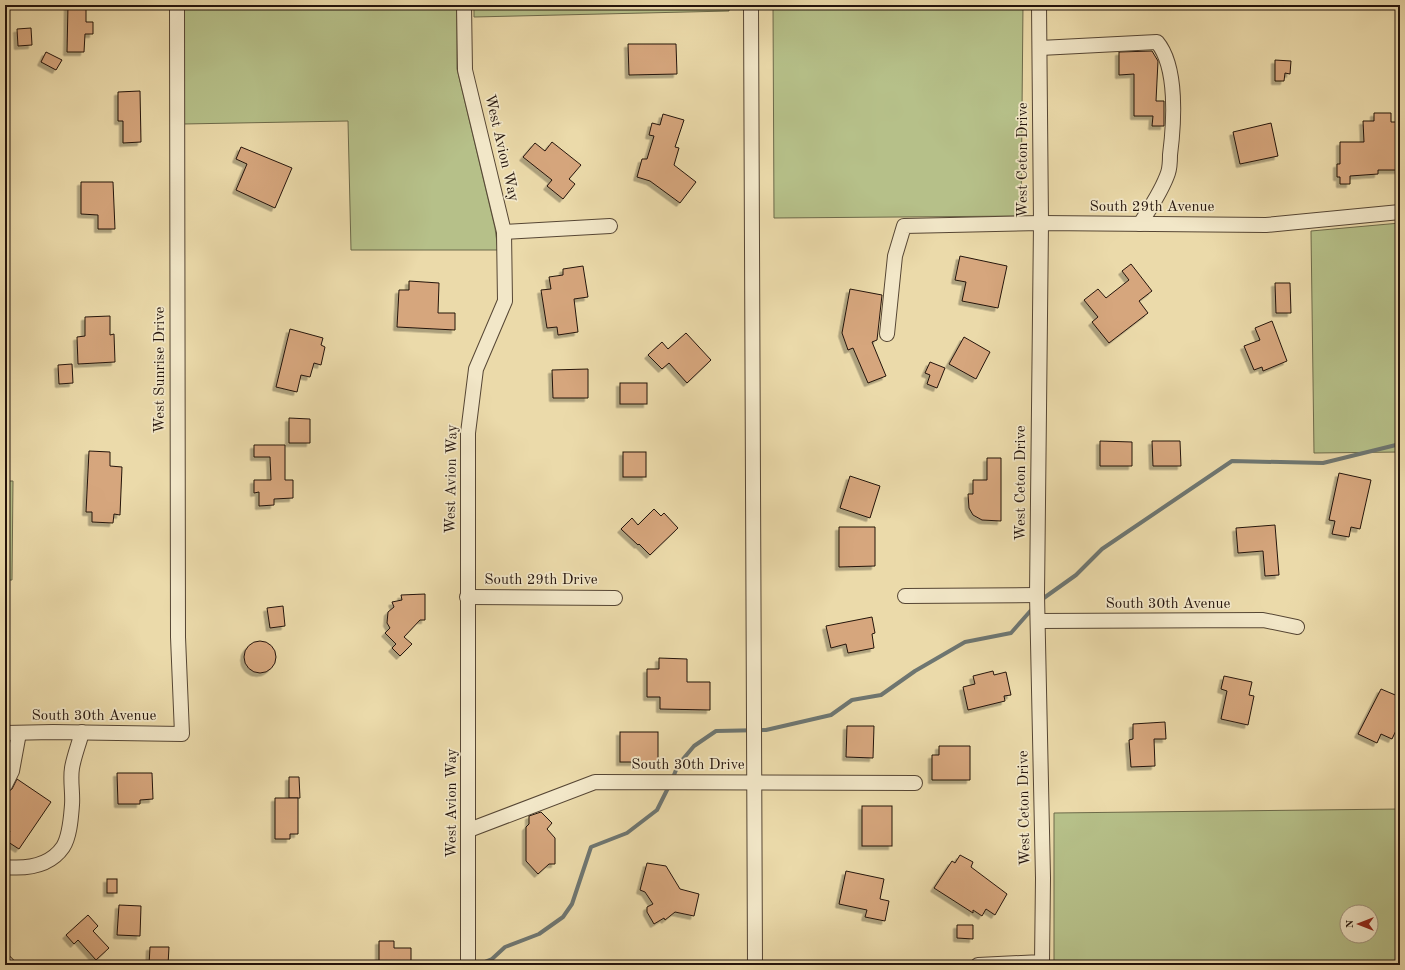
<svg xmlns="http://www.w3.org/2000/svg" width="1405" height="970" viewBox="0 0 1405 970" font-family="'Old Standard TT',serif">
<defs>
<filter id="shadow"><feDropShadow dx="-3.5" dy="3.5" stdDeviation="0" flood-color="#0004"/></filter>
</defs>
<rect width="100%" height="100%" fill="#ebdaaa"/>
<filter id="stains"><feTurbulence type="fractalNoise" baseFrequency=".005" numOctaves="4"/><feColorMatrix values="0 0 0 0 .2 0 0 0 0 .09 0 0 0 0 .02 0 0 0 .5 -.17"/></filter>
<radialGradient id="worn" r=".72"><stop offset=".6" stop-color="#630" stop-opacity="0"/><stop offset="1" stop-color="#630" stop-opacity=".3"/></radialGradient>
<g fill="#b6c089" stroke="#6d6a4a" fill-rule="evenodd">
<polygon points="183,5 457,5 457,69 495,228 498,250 351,250 348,121 183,124"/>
<polygon points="474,5 729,5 729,11 474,17"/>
<polygon points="773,5 1023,5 1021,216 774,218"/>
<polygon points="1400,223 1400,452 1314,453 1311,231"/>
<polygon points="5,481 13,481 12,580 5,580"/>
<path d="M1400 809V965H1054V813ZM1347 912H1371V936H1347Z"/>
</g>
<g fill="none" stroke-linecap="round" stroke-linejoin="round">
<g stroke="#6e7671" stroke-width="4">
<polyline points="1041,600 1076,575 1102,549 1232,461 1323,463 1400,444"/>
<polyline points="672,780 678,765 694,746 716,731 766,730 831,715 852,700 881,695 915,671 965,642 1011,633 1033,608"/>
<polyline points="477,965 492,959 505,947 539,934 563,917 572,904 591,847 627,833 657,810 669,786"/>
</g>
</g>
<g fill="#d6a67d" stroke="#24140c" filter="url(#shadow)">
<polygon points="68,5 86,6 86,22 93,22 93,34 85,34 84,52 67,52"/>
<polygon points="31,28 32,45 18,46 17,29"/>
<polygon points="628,44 676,44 677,74 629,75"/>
<polygon points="1152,51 1158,61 1156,101 1164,101 1164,126 1152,126 1153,116 1134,116 1134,74 1119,75 1119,52"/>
<polygon points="46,52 62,60 56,70 41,62"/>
<polygon points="1275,60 1291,61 1290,74 1285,73 1284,81 1275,81"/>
<polygon points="140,91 141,142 123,143 123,121 118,121 118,92"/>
<polygon points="1374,113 1391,113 1391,122 1400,122 1400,170 1378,170 1378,174 1350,176 1350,184 1340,184 1340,177 1337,177 1337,164 1340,164 1340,142 1364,142 1363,121 1374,121"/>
<polygon points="663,114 684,120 675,147 679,148 674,165 696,182 680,203 650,181 637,177 642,159 647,159 654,136 649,135 652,123 660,125"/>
<polygon points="1271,123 1278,156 1240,164 1233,132"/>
<polygon points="552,142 581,165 569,179 575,184 563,199 547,186 552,180 523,157 535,143 545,151"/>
<polygon points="241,147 292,168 275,208 236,190 247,164 236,159"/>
<polygon points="81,182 113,182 115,229 98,229 98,215 81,214"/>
<polygon points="960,256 1007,266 998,308 962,301 966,282 955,280"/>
<polygon points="1131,264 1152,291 1139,301 1148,313 1109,343 1092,322 1098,317 1084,300 1098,289 1106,298 1129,280 1122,271"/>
<polygon points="583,266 588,297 574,299 578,332 558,335 557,327 547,328 541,290 551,289 549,277 563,275 563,269"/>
<polygon points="409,281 439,283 438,313 455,313 455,330 397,327 399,290 409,290"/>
<polygon points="1275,283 1290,283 1291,313 1276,313"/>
<polygon points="850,289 882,295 877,340 872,342 886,376 868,383 853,348 848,350 842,333"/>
<polygon points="110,316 110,335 114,334 115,362 78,364 77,337 85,336 85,317"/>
<polygon points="1272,321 1287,361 1263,371 1262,367 1254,370 1244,346 1260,340 1255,328"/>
<polygon points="290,329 323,338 321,345 325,347 321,365 314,363 310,377 301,375 297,392 276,387"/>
<polygon points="686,333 711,360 687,383 669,363 662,369 648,355 662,342 668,349"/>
<polygon points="964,337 990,352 976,379 949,364"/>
<polygon points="930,362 945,368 937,388 927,384 930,375 925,373"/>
<polygon points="72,364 73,383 59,384 58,365"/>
<polygon points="588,369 588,398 553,398 552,370"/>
<rect x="620" y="383" width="27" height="21"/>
<polygon points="289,418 310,419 310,443 289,443"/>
<polygon points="1100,441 1132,442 1132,466 1100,466"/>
<polygon points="1152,441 1180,441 1181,466 1153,466"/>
<polygon points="254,445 285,445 285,480 293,480 293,498 274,499 274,505 259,506 259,492 254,493 254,480 271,480 270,457 254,457"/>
<polygon points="89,451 110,452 110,466 122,467 120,515 114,514 113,523 92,522 92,512 86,512"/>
<rect x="623" y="452" width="23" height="25"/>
<polygon points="987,458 1001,458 1001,521 982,520 973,515 969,508 968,494 973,494 973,480 987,480"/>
<polygon points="1339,473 1371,480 1360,529 1351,527 1349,537 1332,534 1335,521 1329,520"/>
<polygon points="850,476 880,486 870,518 840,508"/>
<polygon points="654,509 661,516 664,513 678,528 650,555 639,544 638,545 621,529 632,518 638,525"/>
<polygon points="1275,525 1279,575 1265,576 1263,551 1238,553 1236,528"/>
<polygon points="839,527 875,527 875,566 839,567"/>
<polygon points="425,594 425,620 420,620 404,637 412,644 400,656 392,648 396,644 385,633 390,628 387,623 388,612 394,607 392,602 402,600 401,595"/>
<polygon points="283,606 285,626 270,628 267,608"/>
<polygon points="872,617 875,633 872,634 874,648 848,653 846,644 831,648 826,626"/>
<circle cx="260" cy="657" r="16"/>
<polygon points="659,658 687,659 687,682 710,682 710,710 660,709 660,697 647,697 647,669 659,669"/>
<polygon points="993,671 994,675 1006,672 1011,695 1004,696 1005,701 968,710 963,687 975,684 973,676"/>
<polygon points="1224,676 1252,682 1249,695 1254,696 1248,725 1221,719 1227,691 1221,689"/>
<polygon points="1381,689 1400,697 1400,722 1392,739 1381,734 1377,743 1358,734"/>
<polygon points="1165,722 1166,739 1154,739 1155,766 1131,767 1129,740 1133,739 1133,724"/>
<polygon points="847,726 874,726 873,758 846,757"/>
<rect x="620" y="732" width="38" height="30"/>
<polygon points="939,746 970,746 970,780 932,780 932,755 939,755"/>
<polygon points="117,773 152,773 153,799 140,800 140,804 118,804"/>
<polygon points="289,777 299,777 300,798 289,798"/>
<polygon points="17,779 51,802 19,849 5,840 10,831 5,828 5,793 12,789"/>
<polygon points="275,798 298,798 298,834 290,834 290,839 275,839"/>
<rect x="862" y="806" width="30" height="40"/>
<polygon points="541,812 552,823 547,829 555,838 555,864 549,864 538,874 526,861 526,827 529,824 529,816"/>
<polygon points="960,855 973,862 971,867 1007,894 995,915 986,909 982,916 973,910 973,913 934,888 952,861 955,863"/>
<polygon points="647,863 666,866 680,889 699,894 694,916 675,912 665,920 664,918 654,924 647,912 647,907 653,904 645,892 640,890"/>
<polygon points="846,871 884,879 880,899 889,901 885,921 865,917 867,910 839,904"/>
<rect x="107" y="879" width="10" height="14"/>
<polygon points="119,905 141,906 140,936 117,935"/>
<polygon points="88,915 98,926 93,931 109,948 96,960 78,940 74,944 66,935"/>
<polygon points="957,925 973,925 973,939 957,938"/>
<polygon points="379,941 394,941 394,948 411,948 411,965 379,964"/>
<polygon points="150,947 169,947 168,965 149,965"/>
</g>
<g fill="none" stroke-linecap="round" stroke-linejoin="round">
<g stroke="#564634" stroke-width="16">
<g id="minor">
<polyline points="464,5 465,70 504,232 505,301 476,369 468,433 468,965"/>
<polyline points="751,5 755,965"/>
<path d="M1040 48 1157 42C1178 67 1174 124 1170 155 1170 160 1170 167 1168 173 1162 191 1150 208 1140 224"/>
<polyline points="504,232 610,226"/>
<polyline points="887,334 895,256 904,226 1041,223 1266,225 1400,212"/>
<polyline points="905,596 1037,595"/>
<polyline points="467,597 615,598"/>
<polyline points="1038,621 1263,620 1297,627"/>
<polyline points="5,733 53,732 182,734 178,637 177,5"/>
<polyline points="5,785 12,771 19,733"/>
<polyline points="469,830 595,782 915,783"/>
<path d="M5 867C26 869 50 866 63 847 70 836 71 817 72 805 73 793 70 780 72 768 74 756 79 744 82 732"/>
<polyline points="5,962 8,965"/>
<polyline points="978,965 1042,962 1043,878 1037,595 1041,223 1039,5"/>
</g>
</g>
<use href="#minor" stroke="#f2e7c8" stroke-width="14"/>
</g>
<g text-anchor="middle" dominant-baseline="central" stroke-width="3.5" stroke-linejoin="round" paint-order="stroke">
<g font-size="15" fill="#24140c" stroke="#f2e7c8">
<text transform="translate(501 148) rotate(77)">West Avion Way</text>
<text transform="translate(1023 160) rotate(-90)">West Ceton Drive</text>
<text x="1152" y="207">South 29th Avenue</text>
<text transform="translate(160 370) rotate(-90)">West Sunrise Drive</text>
<text transform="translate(452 479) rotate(-89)">West Avion Way</text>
<text transform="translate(1021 483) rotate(-90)">West Ceton Drive</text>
<text x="541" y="580">South 29th Drive</text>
<text x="1168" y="604">South 30th Avenue</text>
<text x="94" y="716">South 30th Avenue</text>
<text x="688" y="765">South 30th Drive</text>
<text transform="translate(452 803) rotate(-90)">West Avion Way</text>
<text transform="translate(1025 808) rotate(-91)">West Ceton Drive</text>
</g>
</g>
<rect width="1405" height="970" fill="none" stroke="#ebdaaa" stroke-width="20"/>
<rect x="6" y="6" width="1393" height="958" fill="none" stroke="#24140c" stroke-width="2"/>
<rect x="10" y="10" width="1385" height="950" fill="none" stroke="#24140c"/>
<g transform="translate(1359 924) rotate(270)"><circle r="19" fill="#f2e7c8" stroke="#a0937d"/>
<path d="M0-3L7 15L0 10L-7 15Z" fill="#8f2418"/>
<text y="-6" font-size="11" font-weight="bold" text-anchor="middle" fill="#24140c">N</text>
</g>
<rect width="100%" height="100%" filter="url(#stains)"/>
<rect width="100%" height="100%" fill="url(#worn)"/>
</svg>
